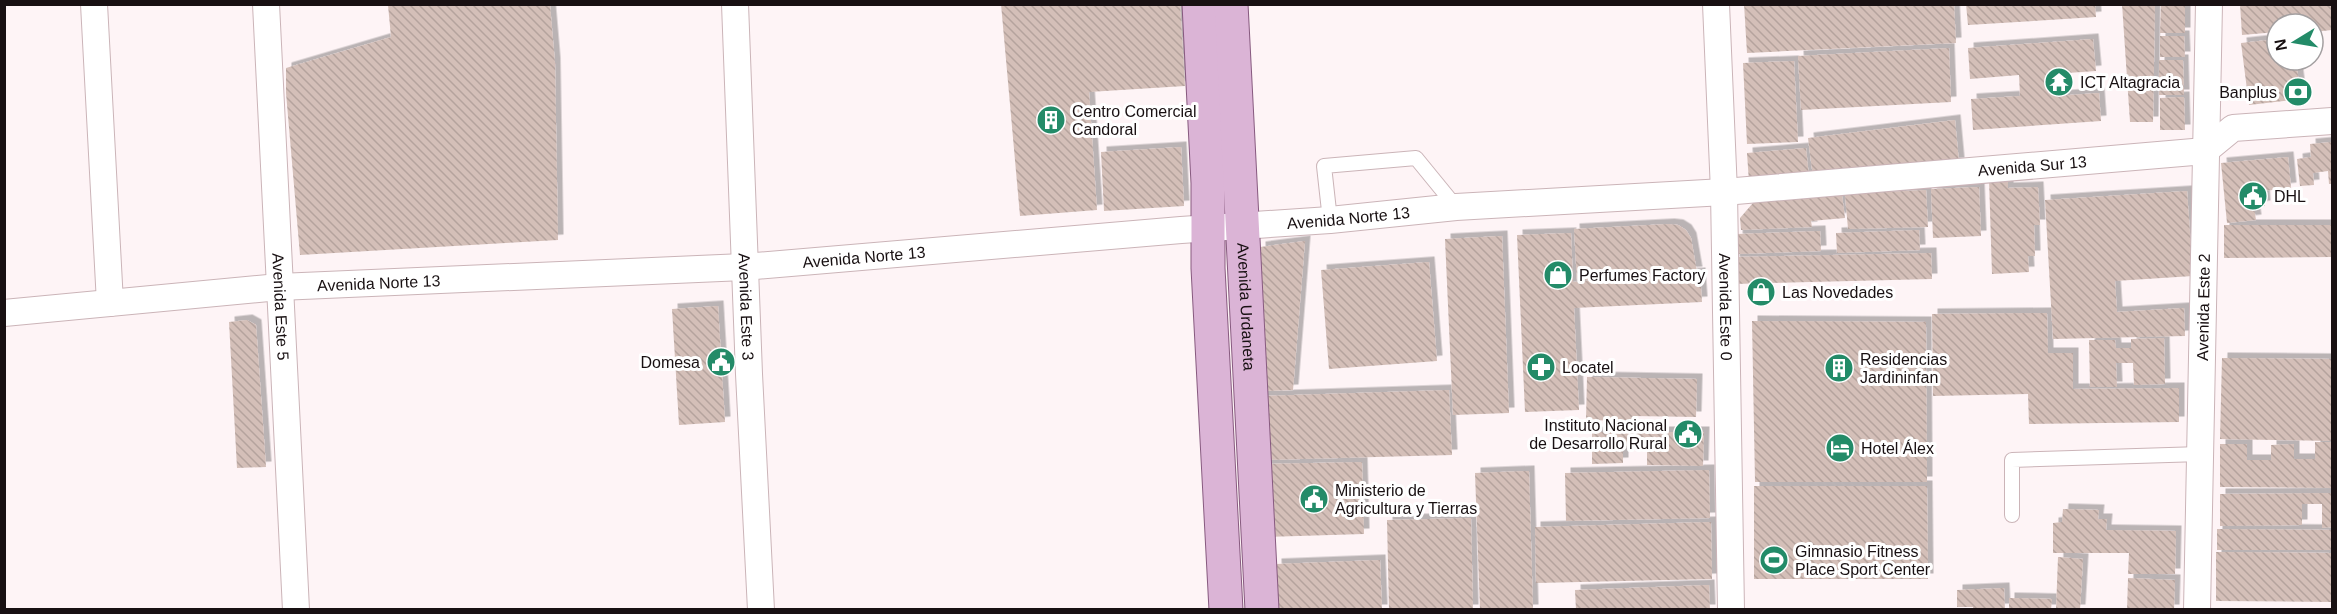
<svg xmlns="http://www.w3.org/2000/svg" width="2337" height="614" viewBox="0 0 2337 614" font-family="Arial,sans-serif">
<defs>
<pattern id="building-back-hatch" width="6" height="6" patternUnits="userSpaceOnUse" patternTransform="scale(1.5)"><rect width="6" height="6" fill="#d4bfb8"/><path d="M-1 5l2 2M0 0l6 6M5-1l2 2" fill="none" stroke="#b5a39d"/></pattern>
<filter id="shadow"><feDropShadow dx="5.5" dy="-5.5" stdDeviation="0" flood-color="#0004"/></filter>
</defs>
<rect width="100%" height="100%" fill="#fef4f6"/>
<g fill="url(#building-back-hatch)" filter="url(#shadow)">
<polygon points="1001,4 1180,4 1185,86 1089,92 1097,210 1020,216"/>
<polygon points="1744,4 1954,4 1956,43 1747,53"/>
<polygon points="1966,4 2095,4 2096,17 1968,25"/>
<polygon points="2122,4 2155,4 2153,122 2130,122"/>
<polygon points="2161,4 2185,4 2185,33 2160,33"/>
<polygon points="2240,4 2332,4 2332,30 2313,32 2313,24 2277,24 2277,32 2242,35"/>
<polygon points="388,5 550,5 555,63 558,240 300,255 286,93 286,68 391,37"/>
<polygon points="2160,36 2184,36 2185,57 2160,57"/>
<polygon points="2093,39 2096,71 2053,74 2055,96 2099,93 2101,121 1973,130 1971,99 2020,96 2019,75 1970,79 1968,48"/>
<polygon points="2277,39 2277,60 2296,60 2301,99 2249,105 2241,43"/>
<polygon points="1949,48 1951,102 1801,110 1798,56"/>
<polygon points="2159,60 2183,60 2184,95 2159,95"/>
<polygon points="1794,61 1798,142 1747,144 1743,63"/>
<polygon points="2184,97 2185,130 2160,130 2160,98"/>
<polygon points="1955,120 1959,163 1813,177 1808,138"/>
<polygon points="2332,142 2332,184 2329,184 2328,171 2313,173 2314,185 2300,186 2297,159 2311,157 2310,144"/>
<polygon points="1181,147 1184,206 1104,211 1101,152"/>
<polygon points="1806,148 1809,177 1749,182 1747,153"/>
<polygon points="2288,157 2291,188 2264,191 2265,206 2254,207 2256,220 2227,223 2221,163"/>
<polygon points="2008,178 2008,188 2038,187 2040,225 2034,225 2035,256 2028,256 2029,272 1992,274 1989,179"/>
<polygon points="1979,187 1981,236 1933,238 1931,189"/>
<polygon points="1926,190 1928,227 1848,229 1845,194"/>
<polygon points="2187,191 2193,276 2115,281 2117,312 2184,308 2185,336 2053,339 2045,200"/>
<polygon points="1842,195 1845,218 1811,221 1812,227 1741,230 1740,218 1753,203"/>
<polygon points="1669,224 1678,225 1686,230 1691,238 1697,272 1577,281 1574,229"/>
<polygon points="2224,225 2332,225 2332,257 2224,258"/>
<polygon points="1919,230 1920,250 1837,253 1836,233"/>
<polygon points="1820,231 1821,251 1738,254 1737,234"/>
<polygon points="1571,233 1573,282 1700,273 1702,302 1574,308 1579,410 1525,412 1517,235"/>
<polygon points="1502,236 1509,413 1453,415 1445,239"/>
<polygon points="1305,241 1293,390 1266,391 1260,247"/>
<polygon points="1931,253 1932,279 1735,284 1734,257"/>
<polygon points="1429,262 1437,361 1329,369 1321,270"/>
<polygon points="718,306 725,422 679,425 672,309"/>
<polygon points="2047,313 2048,353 2073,353 2073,389 2179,388 2179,422 2029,424 2028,394 1933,396 1932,314"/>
<polygon points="247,320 256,325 266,467 237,468 229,322"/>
<polygon points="1752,321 1926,322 1927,482 1755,482"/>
<polygon points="2164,338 2165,384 2134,385 2133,363 2116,363 2117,387 2090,387 2089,340 2115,340 2116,348 2131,348 2131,339"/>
<polygon points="2222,358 2332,359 2332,441 2220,439"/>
<polygon points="1587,377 1697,379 1696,417 1633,416 1633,421 1586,420"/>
<polygon points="1449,390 1452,455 1263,460 1261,396"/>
<polygon points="1592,432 1704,432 1703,466 1647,465 1647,447 1623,447 1623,463 1592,464"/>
<polygon points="2315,442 2332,442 2332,488 2220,487 2220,444 2247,444 2247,460 2271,460 2271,445 2294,444 2294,459 2315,459"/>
<polygon points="1362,462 1364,534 1265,537 1263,464"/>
<polygon points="1709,470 1710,518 1566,521 1565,473"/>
<polygon points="1529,471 1533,610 1480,610 1475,473"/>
<polygon points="1754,486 1927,486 1928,579 1754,579"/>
<polygon points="2332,493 2332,527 2322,528 2322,504 2302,504 2302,525 2220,526 2220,494"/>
<polygon points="2063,509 2099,510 2098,519 2107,519 2106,530 2176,531 2175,574 2128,574 2129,553 2053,553 2053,523 2062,522"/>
<polygon points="1471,518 1473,610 1389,610 1387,520"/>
<polygon points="1711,522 1712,579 1536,583 1535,527"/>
<polygon points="2217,529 2332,530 2332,550 2217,550"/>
<polygon points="2216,552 2332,553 2332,602 2216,601"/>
<polygon points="2058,557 2083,559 2080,610 2056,610"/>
<polygon points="1380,560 1382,610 1278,610 1276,564"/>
<polygon points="2128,578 2175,580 2174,610 2127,610"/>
<polygon points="1709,585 1710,610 1576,610 1575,590"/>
<polygon points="2004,588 2005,609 1973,610 1973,607 1957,607 1957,590"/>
<polygon points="2009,598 2052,599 2051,610 2009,610"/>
</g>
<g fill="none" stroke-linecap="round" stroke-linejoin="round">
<g stroke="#cbb4b8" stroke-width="16">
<g id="service">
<polyline points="1330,220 1324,166 1416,158 1456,207"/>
<polyline points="2012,515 2012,460 2201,454"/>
</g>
</g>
<g stroke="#cbb4b8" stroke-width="28">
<g id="minor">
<polyline points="94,4 110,303"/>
<path id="s1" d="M266 4 296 610"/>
<path id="s2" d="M735 4 749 374 761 610"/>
<path id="s3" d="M1716 4 1724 192 1731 610"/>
<path id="s4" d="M4 313 279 287 744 267 1181 230 1330 220 1456 207 1724 192 2205 151 2233 128 2332 121"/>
<path id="s5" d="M2197 610 2209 4"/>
</g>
</g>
<g stroke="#875a7f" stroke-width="35">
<g id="primary">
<polyline points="1199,4 1208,183 1208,268 1226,610"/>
<path id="s6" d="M1231 4 1262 610"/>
</g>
</g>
<use href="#service" stroke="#fff" stroke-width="14"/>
<use href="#minor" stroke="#fff" stroke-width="26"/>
<use href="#primary" stroke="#dbb4d6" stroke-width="33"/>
</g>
<defs>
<g id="temple-disc" transform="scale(1.5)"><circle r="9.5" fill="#238b68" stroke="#fff"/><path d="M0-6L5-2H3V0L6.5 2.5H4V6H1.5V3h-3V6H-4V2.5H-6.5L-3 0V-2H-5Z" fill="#fff"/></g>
<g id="bank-disc" transform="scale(1.5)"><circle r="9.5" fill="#238b68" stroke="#fff"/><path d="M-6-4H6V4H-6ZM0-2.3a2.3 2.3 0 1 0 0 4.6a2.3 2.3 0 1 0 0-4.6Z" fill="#fff"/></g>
<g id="building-disc" transform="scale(1.5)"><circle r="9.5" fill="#238b68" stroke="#fff"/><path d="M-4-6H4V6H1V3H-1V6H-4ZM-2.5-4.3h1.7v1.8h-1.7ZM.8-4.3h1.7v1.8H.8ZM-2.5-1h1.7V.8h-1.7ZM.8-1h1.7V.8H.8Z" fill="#fff"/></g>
<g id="civic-disc" transform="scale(1.5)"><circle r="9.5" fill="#238b68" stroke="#fff"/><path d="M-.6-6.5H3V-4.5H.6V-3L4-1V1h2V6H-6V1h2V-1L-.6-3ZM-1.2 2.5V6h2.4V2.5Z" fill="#fff"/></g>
<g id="shop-disc" transform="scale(1.5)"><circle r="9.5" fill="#238b68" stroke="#fff"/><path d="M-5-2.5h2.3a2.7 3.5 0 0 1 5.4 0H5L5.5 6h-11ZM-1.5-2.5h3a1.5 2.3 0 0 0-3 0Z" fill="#fff"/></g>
<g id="pharmacy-disc" transform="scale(1.5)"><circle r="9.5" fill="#238b68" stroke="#fff"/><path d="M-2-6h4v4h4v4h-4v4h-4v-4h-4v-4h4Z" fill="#fff"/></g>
<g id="hotel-disc" transform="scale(1.5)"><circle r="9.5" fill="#238b68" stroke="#fff"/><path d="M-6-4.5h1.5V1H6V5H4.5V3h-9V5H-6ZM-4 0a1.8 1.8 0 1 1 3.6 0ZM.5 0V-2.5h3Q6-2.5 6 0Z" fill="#fff"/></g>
<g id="stadium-disc" transform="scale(1.5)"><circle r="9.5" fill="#238b68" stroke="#fff"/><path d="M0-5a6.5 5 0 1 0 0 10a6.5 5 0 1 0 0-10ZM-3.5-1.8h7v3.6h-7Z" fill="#fff"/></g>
</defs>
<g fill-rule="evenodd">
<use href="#temple-disc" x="2059" y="82"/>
<use href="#bank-disc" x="2298" y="92"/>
<use href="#building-disc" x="1051" y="120"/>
<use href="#civic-disc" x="2253" y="196"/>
<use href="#shop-disc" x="1558" y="275"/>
<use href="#shop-disc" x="1761" y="292"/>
<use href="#civic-disc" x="721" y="362"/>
<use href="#pharmacy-disc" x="1541" y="367"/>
<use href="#building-disc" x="1839" y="368"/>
<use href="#civic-disc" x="1688" y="434"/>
<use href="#hotel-disc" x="1840" y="448"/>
<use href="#civic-disc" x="1314" y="499"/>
<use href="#stadium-disc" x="1774" y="560"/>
</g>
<g text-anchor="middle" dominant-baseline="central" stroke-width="6" stroke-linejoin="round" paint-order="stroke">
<g font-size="16" fill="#181012" stroke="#fff" text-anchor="start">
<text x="2080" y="82">ICT Altagracia</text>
<text x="2277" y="92" text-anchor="end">Banplus</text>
<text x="1072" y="111">Centro Comercial<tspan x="1072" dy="18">Candoral</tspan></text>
<text x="2274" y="196">DHL</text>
<text x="1579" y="275">Perfumes Factory</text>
<text x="1782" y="292">Las Novedades</text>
<text x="1860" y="359">Residencias<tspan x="1860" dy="18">Jardininfan</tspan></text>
<text x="700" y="362" text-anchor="end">Domesa</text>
<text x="1562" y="367">Locatel</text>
<text x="1667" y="425" text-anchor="end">Instituto Nacional<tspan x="1667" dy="18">de Desarrollo Rural</tspan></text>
<text x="1861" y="448">Hotel Álex</text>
<text x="1335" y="490">Ministerio de<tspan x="1335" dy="18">Agricultura y Tierras</tspan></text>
<text x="1795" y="551">Gimnasio Fitness<tspan x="1795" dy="18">Place Sport Center</tspan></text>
</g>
<g font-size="16" fill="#181012" stroke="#fff">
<text stroke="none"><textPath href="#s4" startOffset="2034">Avenida Sur 13</textPath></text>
<text stroke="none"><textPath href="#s4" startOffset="1348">Avenida Norte 13</textPath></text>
<text stroke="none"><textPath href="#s4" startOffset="862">Avenida Norte 13</textPath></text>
<text stroke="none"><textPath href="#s4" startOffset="376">Avenida Norte 13</textPath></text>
<text stroke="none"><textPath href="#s1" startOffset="303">Avenida Este 5</textPath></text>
<text stroke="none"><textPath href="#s2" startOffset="303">Avenida Este 3</textPath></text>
<text stroke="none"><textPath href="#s6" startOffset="303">Avenida Urdaneta</textPath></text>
<text stroke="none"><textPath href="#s3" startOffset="303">Avenida Este 0</textPath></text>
<text stroke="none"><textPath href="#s5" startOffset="303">Avenida Este 2</textPath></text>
</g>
</g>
<rect width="2337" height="614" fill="none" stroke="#181012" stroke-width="12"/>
<g transform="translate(2295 42) rotate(259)"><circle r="28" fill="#ffffff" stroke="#a39fa0" stroke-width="1.5"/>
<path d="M0-4.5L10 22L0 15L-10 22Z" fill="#238b68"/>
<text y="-9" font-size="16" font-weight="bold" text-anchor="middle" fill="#181012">N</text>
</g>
</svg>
